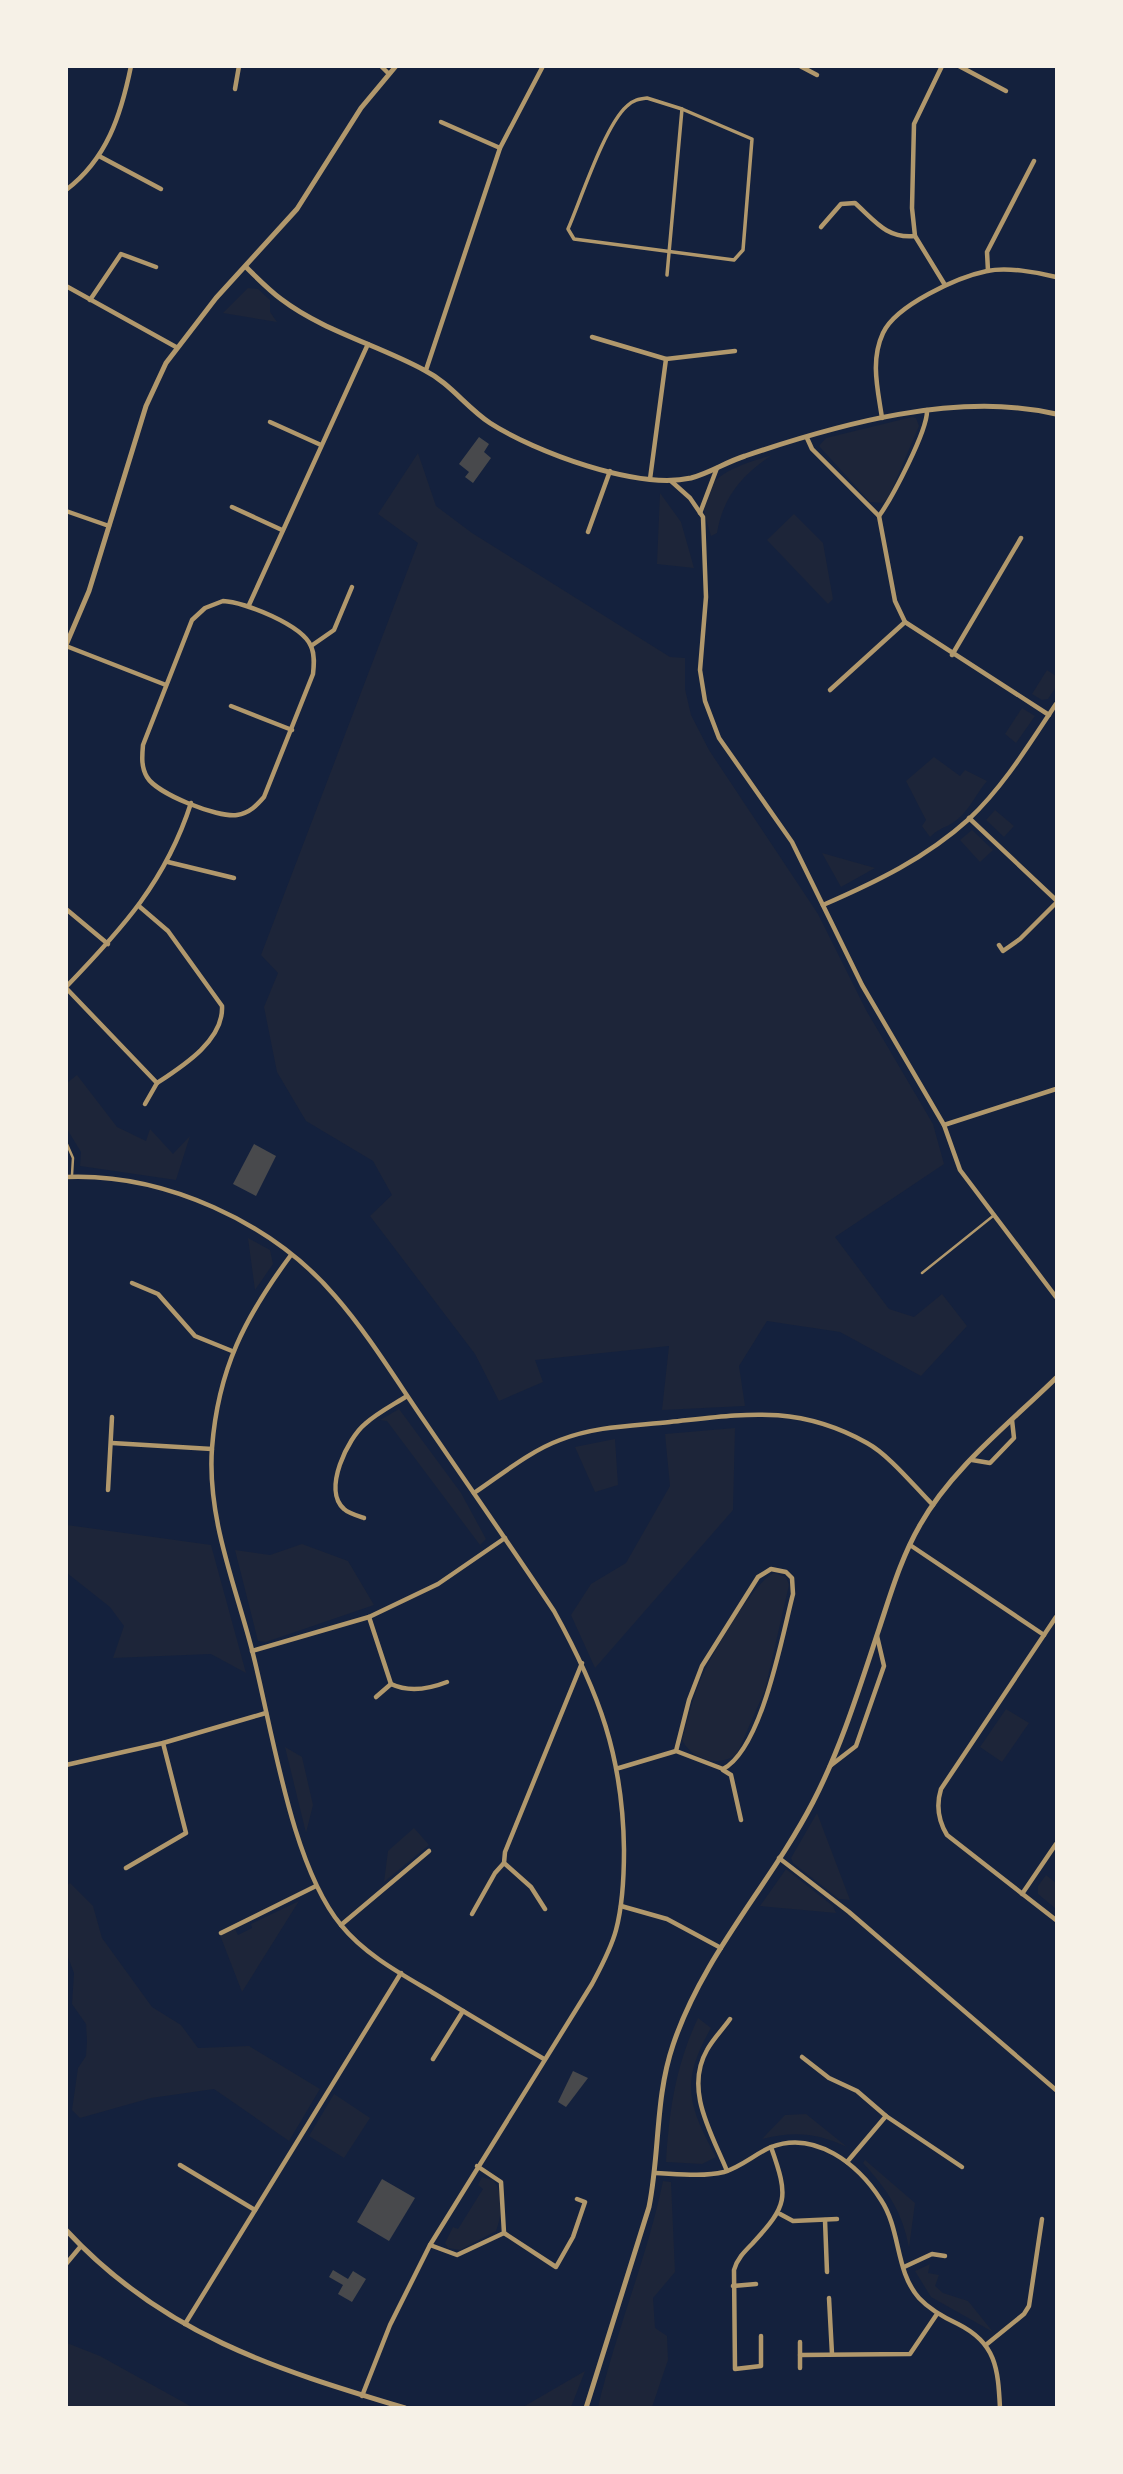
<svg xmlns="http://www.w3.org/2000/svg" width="1123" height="2474" viewBox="0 0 1123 2474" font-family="'Varela Round',sans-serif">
<rect width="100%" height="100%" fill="#14213d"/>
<g fill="#1d2539">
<polygon points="248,288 258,289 270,300 270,312 277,322 223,313"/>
<polygon points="912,417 916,418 919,426 888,499 882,503 870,502 819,446 826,438"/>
<polygon points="418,453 436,506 472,533 670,657 685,658 685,689 691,715 709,750 818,914 866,1010 933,1124 944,1164 835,1237 889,1309 914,1317 942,1294 967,1326 921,1376 840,1332 767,1321 739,1366 745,1406 662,1410 669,1346 535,1360 543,1382 499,1401 475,1354 370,1216 392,1195 373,1161 306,1121 277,1072 264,1007 278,973 261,955 418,543 378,514"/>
<path d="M772 455C742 475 723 497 717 533L711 536C709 528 705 518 704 510 700 474 747 463 772 455Z"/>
<polygon points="660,493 681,522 694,568 657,564"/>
<polygon points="794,514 823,543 833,599 828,604 767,540"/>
<polygon points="1047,670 1056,676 1056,687 1048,699 1042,700 1032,694"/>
<polygon points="1022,708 1035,716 1016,743 1005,734"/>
<path d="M934 757 960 776 965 770 987 781C975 795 967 816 949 825 941 829 937 830 930 837L922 826 926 820 906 781Z"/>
<polygon points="995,810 1014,826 1004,837 986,820"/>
<polygon points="972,830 993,850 980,862 960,840"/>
<polygon points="822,853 875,868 841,887"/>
<polygon points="77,1075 117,1127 146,1141 150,1129 173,1154 190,1136 176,1180 80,1166 81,1152 67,1129 67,1083"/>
<polygon points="248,1238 270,1250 273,1264 255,1290"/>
<polygon points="399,1409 461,1493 486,1539 480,1545 387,1421 380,1420"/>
<polygon points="735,1428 733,1510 595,1668 571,1615 591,1584 626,1563 670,1486 665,1434"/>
<polygon points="615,1439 618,1485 595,1492 575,1447"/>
<polygon points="67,1525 211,1545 246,1673 211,1654 113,1658 124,1626 110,1607 67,1573"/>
<polygon points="302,1544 348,1561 374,1605 266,1642 258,1641 235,1550 270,1555"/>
<path d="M774 1573 786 1577 789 1585 765 1690 737 1754C719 1768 692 1760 682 1740 689 1716 694 1691 706 1668 716 1648 755 1580 774 1573Z"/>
<polygon points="1006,1709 1029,1723 1002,1762 980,1747"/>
<polygon points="285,1747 302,1757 313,1805 306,1833"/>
<polygon points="817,1813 850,1900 839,1899 793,1863 791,1858"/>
<polygon points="414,1828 429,1845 384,1882 388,1851"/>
<polygon points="786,1869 833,1906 836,1913 760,1906"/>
<polygon points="1046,1875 1056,1883 1056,1909 1038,1894 1038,1886"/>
<polygon points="70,1883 93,1906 102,1938 152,2007 181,2025 198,2048 249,2046 320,2089 289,2141 214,2089 151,2098 80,2118 72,2110 78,2068 86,2056 87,2041 86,2024 72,2004 74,1973 66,1952 67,1885"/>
<polygon points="299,1901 242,1992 220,1935 235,1929 238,1935 252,1928 251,1924"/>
<path d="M698 2018 711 2028C680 2082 688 2105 716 2157L702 2164 666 2162C669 2110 676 2065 698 2018Z"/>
<polygon points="334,2094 370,2118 344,2158 309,2136"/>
<path d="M806 2114 847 2147C817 2133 794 2131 762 2139L785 2115Z"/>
<path d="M865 2160 915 2203 909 2248C903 2213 887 2189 863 2163Z"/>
<path d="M482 2177 493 2180C504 2192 502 2217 496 2231L460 2250 448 2248 445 2243 453 2227 458 2229 483 2189 478 2185Z"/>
<path d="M663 2181 671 2182 675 2272 653 2298 655 2328 667 2336 668 2360 652 2407H598C616 2331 647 2258 663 2181Z"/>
<polygon points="930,2264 928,2273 939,2275 935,2286 943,2293 968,2301 993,2332 931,2297 915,2271"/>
<polygon points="67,2343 100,2356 192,2407 67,2407"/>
<polygon points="585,2371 571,2407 523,2407"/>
</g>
<g fill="#48494c">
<polygon points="479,437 489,444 484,452 491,458 473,483 465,477 469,472 459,464"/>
<polygon points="254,1144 276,1156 256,1196 233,1184"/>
<polygon points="573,2071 588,2078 566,2107 558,2102"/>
<polygon points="382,2179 415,2198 389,2241 357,2222"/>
<polygon points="333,2270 348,2279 353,2271 366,2279 352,2302 338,2294 343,2285 329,2277"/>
</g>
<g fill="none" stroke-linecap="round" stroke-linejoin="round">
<g stroke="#b1986c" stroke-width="2.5">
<polyline points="66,1142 73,1158 72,1175"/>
<polyline points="922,1273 993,1216"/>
</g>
<g stroke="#b1986c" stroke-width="3.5">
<path d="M647 98 682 109 752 139 743 250 734 260 574 239 568 229C581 199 605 125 627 106 633 100 639 99 647 98Z"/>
<polyline points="667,275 682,109"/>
</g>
<g stroke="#b1986c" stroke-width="4.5">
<polyline points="381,66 389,74"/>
<polyline points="800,66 817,75"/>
<polyline points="942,66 914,124 912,208 915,236 945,285"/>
<polyline points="959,66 1006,91"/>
<polyline points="235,89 239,66"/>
<polyline points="441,122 500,148"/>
<polyline points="99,156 161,189"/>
<path d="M66 190C107 159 121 115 131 66"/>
<path d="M821 227 841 204 855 203C875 221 887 239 915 236"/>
<polyline points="988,271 987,252 1034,161"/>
<polyline points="66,286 176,347"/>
<polyline points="90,300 121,254 156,267"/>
<polyline points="592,337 666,359 735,351"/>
<polyline points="426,370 500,148 543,66"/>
<path d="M882 418C878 390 870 361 883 333 896 305 958 277 987 271 1007 267 1037 272 1056 277"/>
<polyline points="270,422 321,445"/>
<polyline points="807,438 812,449 879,516 895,601 905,622 1049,715"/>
<polyline points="650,479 666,359"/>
<polyline points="671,481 690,498 703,517 706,597 700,670 705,701 719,738 792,842 862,985 944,1125 960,1170 1056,1297"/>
<polyline points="232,507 282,530"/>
<polyline points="66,511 109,526"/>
<polyline points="700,513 717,468"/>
<path d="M879 516C892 498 928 430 927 410"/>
<polyline points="588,532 610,471"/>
<path d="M223 601C245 602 302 625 311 646 315 655 314 665 313 674L264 797C257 805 250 813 237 815 218 818 157 794 147 777 141 767 142 756 143 745L192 620 205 608Z"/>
<polyline points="249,605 368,344"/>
<polyline points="66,646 166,685"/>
<polyline points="311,646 334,630 352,587"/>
<polyline points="952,655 1021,538"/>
<polyline points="830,690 905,622"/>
<polyline points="231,706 292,730"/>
<polyline points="969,818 1056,900"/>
<polyline points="168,862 234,878"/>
<path d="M823 905C876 882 926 858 969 819 1004 786 1030 743 1056 704"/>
<polyline points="66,909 108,944"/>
<polyline points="999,945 1003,951 1020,939 1056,903"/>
<path d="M66 987C122 929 166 881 191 803"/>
<path d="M66 988 157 1083C183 1066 224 1040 222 1006L168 931 140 907"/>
<polyline points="145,1104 157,1083"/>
<polyline points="944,1125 1056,1089"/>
<path d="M66 1177C164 1173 272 1222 335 1296 369 1335 396 1380 425 1422 468 1485 512 1548 554 1611 599 1692 623 1757 624 1850 624 1877 623 1904 616 1930 611 1949 601 1967 592 1984L430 2245 390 2325 362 2396"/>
<path d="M291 1255C245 1317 218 1369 212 1448 207 1518 235 1584 252 1650 272 1727 291 1865 341 1925 365 1955 403 1975 435 1994 471 2016 508 2038 544 2059"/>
<polyline points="132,1283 158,1294 195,1336 232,1351"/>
<polyline points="112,1443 212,1449"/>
<polyline points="972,1460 990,1463 1014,1438 1012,1420"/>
<polyline points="108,1490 112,1417"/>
<path d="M474 1493C501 1475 530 1451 560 1440 596 1426 632 1426 670 1422 745 1414 797 1404 867 1443 889 1455 914 1486 933 1505"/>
<path d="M364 1518C358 1516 348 1513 344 1509 322 1490 348 1438 365 1424 377 1413 393 1405 407 1396"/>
<polyline points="910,1545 1044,1635"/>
<polyline points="369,1617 391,1684"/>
<path d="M1056 1617 941 1789C936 1805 938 1820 947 1835L1056 1920"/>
<polyline points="252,1651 369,1617 438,1584 505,1538"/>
<path d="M376 1697 391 1684C408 1692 429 1689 447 1682"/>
<polyline points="66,1765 163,1743 266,1713"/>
<polyline points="830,1766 856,1746 884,1666 877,1636"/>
<path d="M619 1768 676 1751 723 1769C762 1749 782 1636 793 1594L792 1578 786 1572 771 1569 758 1577 702 1666 689 1700 676 1751"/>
<polyline points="723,1770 731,1775 741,1820"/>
<polyline points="779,1858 849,1912 1056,2090"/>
<polyline points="126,1868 186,1833 163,1743"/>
<polyline points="1022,1894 1056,1844"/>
<polyline points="621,1906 667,1919 721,1948"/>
<polyline points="545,1909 531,1887 504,1863 505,1852 582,1663"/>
<polyline points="472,1914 495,1873 504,1863"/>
<polyline points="341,1925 429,1851"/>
<polyline points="221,1933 316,1886"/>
<polyline points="802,2057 829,2078 857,2091 886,2116 962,2167"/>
<polyline points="433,2059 463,2011"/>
<polyline points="847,2162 886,2116"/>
<polyline points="180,2165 255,2210"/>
<path d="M727 2171C712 2134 684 2090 707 2050 713 2039 723 2029 730 2019"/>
<path d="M655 2173C678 2174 702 2177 724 2172 741 2167 755 2154 771 2147 815 2130 858 2164 881 2200 901 2230 895 2271 919 2298 930 2310 943 2317 958 2324 996 2343 998 2368 1000 2408"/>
<polyline points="780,2214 793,2221 837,2219"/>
<polyline points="825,2220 827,2272"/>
<polyline points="504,2233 556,2267 573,2237 585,2202 577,2199"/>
<polyline points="430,2245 457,2255 504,2233 501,2182 477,2166"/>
<polyline points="66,2264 81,2246"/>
<polyline points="904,2267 932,2254 945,2256"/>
<polyline points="733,2286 756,2284"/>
<polyline points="829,2298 832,2354"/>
<polyline points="185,2324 401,1973"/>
<path d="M761 2336V2366L735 2369 734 2270C737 2259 744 2252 752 2244 788 2205 789 2198 771 2147"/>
<polyline points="800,2342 800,2355 910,2354 937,2314"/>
<polyline points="987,2344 1024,2314 1029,2306 1042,2219"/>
<polyline points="800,2355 800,2368"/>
</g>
<g stroke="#b1986c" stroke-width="5">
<path d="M246 267C257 278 269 290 281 299 323 331 378 345 424 370 450 383 466 407 490 423 535 452 637 490 691 478 710 473 726 462 745 456 839 424 957 391 1056 414"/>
<polyline points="66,645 89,591 146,406 166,363 216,298 297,209 361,108 396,66"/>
<path d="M66 2230C162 2334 275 2369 405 2408"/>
<path d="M586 2408 649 2207C660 2152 655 2098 673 2045 703 1955 770 1885 813 1802 841 1748 860 1686 879 1629 891 1593 901 1558 920 1525 952 1468 1010 1423 1056 1378"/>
</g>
</g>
<rect width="1123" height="2474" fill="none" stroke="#f6f1e7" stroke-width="136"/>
</svg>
